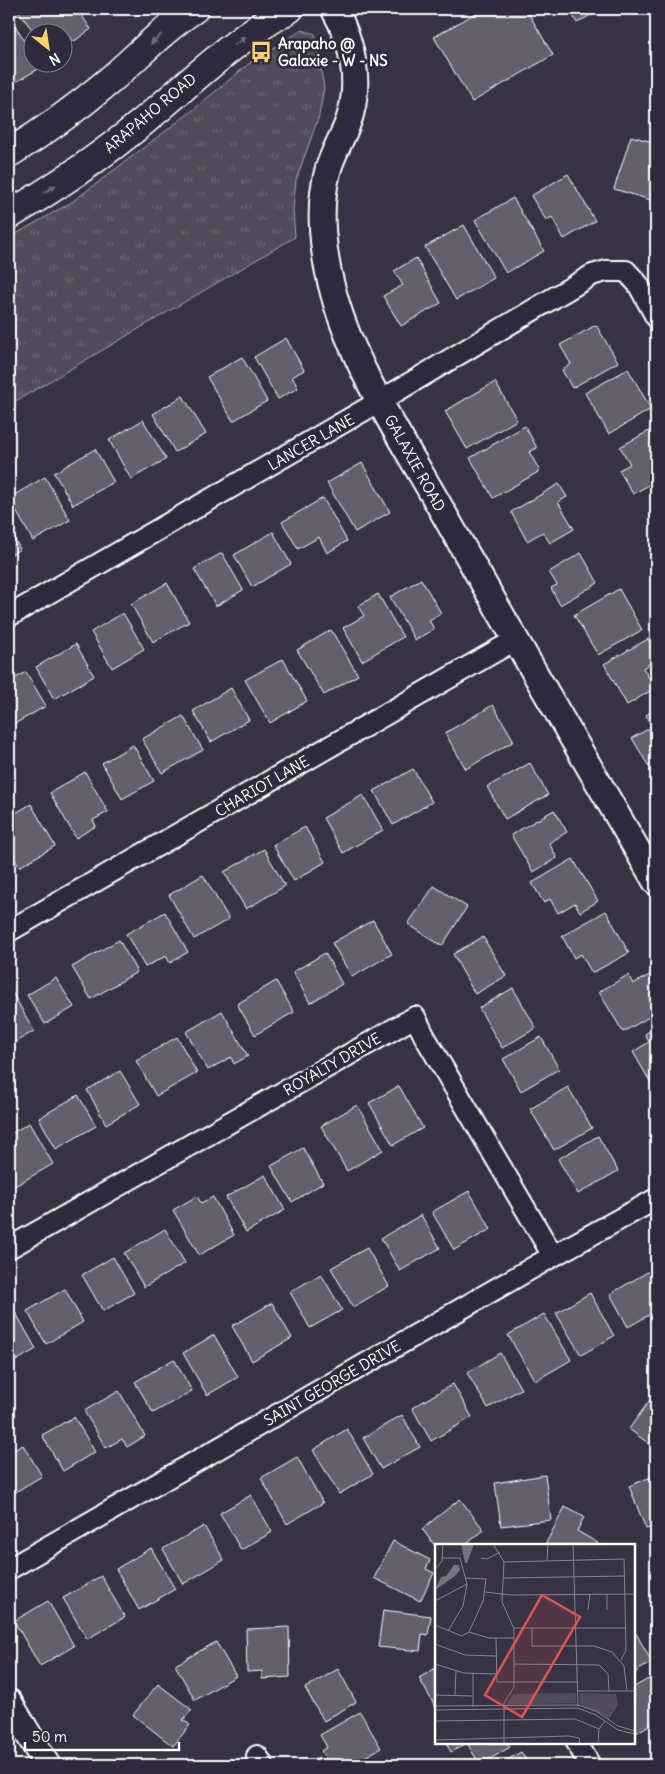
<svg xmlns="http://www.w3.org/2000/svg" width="665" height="1774" viewBox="0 0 665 1774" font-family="Delius,sans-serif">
<defs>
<pattern id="grass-tufts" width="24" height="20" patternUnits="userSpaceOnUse" patternTransform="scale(1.25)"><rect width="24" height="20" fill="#514c5c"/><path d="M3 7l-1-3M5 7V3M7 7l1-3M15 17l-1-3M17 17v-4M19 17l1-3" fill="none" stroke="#6b6774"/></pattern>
</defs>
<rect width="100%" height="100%" fill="#373345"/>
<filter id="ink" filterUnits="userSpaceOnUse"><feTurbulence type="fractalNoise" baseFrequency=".02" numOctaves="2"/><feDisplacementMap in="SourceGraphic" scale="10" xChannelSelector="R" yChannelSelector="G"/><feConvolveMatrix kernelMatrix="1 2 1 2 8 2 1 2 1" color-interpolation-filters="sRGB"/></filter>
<g filter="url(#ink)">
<polygon fill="url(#grass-tufts)" stroke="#a8a6ae" points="302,30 315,34 324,88 319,116 296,180 293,209 295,237 9,405 9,238 72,202 188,114 251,62"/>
<g fill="#635f6d" stroke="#fff">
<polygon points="22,9 77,9 91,29 73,42 62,27 54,32 34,32 18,11"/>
<polygon points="483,9 526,9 553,55 472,102 434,37"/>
<polygon points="572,9 601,9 577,23 570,10"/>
<polygon points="12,20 32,55 32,62 37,62 40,68 9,86 9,22"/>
<polygon points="631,136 656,143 656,195 654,201 614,189"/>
<polygon points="568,174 595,221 564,239 552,217 546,220 531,196"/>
<polygon points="513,198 544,251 506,273 475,220"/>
<polygon points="464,225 494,278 456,300 425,247"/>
<polygon points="416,258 441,303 401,326 383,296 403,285 394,271"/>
<polygon points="596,325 618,362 572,388 562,370 571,364 560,345"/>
<polygon points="286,338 304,370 292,377 298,388 278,399 254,357"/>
<polygon points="242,357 267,401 233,421 207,377"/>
<polygon points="628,369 651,409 609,434 585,393"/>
<polygon points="495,382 517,420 467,449 445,411"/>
<polygon points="183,396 206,434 175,452 153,414"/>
<polygon points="143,420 166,459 131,479 109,440"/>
<polygon points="525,426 537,448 529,452 540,471 493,498 470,458"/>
<polygon points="656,427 656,481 633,494 619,470 630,464 620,447"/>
<polygon points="95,449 114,482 73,505 54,473"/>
<polygon points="362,463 390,512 355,532 327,483"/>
<polygon points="45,477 70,520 33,541 9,498"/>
<polygon points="559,484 567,497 558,502 574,529 550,543 543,532 527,541 511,512"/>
<polygon points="323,498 347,541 327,553 319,537 298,549 282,522"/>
<polygon points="9,529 20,549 9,556"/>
<polygon points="273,532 291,564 252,587 234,555"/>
<polygon points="222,553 243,590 216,606 194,569"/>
<polygon points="581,553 598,583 560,605 551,588 557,585 549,572"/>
<polygon points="421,579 441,613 429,620 434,629 415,640 390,597"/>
<polygon points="167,583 189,622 153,642 131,604"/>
<polygon points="619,589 642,630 598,655 574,615"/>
<polygon points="378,594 403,637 362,661 343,628 364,616 358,606"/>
<polygon points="123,613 144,649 112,668 91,632"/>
<polygon points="331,630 358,675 324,695 297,650"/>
<polygon points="648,639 656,654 656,660 643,668 655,688 627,705 604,664"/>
<polygon points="76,644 94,676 54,699 36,667"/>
<polygon points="283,659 307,701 270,723 245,680"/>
<polygon points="26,672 46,706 9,727 9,682"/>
<polygon points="231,688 249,720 211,742 193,711"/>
<polygon points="493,705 514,741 466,769 445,733"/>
<polygon points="656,709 656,762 649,767 632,738 652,727 646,715"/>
<polygon points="183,716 203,750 162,773 142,739"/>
<polygon points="133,745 154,781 122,799 102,763"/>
<polygon points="530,763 548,795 505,819 487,787"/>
<polygon points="413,769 432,802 393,825 374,791"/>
<polygon points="85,772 108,812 93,820 96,826 76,838 50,793"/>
<polygon points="363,795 383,830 343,853 323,818"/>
<polygon points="31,804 55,846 19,867 9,848 9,817"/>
<polygon points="554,810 567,832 549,843 557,858 533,872 511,835"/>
<polygon points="305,827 325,862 294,881 273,845"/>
<polygon points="264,849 285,886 246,909 224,872"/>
<polygon points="573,859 598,901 580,912 575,903 558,913 550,899 544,903 532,883"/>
<polygon points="203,875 229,919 194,939 169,895"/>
<polygon points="434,886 467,907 442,946 408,924"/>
<polygon points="606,911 629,953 592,973 581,954 574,958 562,936"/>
<polygon points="165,912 188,952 170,963 166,956 145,967 126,934"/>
<polygon points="373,920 392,954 352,977 332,943"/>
<polygon points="483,937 506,976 475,994 453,954"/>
<polygon points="119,940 137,972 91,999 72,967"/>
<polygon points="325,953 342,984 310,1003 293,972"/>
<polygon points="653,973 656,979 656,1013 623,1032 599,992 628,975 633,984"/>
<polygon points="56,978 74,1007 45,1024 27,995"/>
<polygon points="276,981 294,1012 255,1035 237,1004"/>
<polygon points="9,987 34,1031 9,1046"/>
<polygon points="513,988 536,1028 502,1048 479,1008"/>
<polygon points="222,1011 248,1056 234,1064 231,1057 208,1070 186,1032"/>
<polygon points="656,1027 656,1082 652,1085 633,1052 649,1042 645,1034"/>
<polygon points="177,1037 197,1073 156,1096 136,1061"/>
<polygon points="541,1037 559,1069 521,1091 503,1059"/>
<polygon points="120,1071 140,1104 106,1124 87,1090"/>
<polygon points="399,1086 423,1128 393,1145 369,1103"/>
<polygon points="568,1087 592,1128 554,1150 530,1109"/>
<polygon points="78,1095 96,1126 56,1149 39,1118"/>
<polygon points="357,1105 383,1150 347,1171 321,1126"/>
<polygon points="29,1123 53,1164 13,1187 9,1180 9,1135"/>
<polygon points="598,1136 618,1171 578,1194 558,1159"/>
<polygon points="303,1148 323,1183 292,1202 271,1166"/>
<polygon points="265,1175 285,1210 246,1232 226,1197"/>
<polygon points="469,1191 491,1229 454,1250 432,1212"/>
<polygon points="197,1196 201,1203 213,1197 234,1235 199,1255 173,1210"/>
<polygon points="421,1215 440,1248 400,1271 381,1238"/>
<polygon points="165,1229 185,1263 144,1287 124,1253"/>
<polygon points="367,1248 389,1286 353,1307 331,1268"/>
<polygon points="113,1257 134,1293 103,1311 82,1275"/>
<polygon points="651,1270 656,1280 656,1311 628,1327 610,1294"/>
<polygon points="321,1274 342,1310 310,1328 290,1292"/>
<polygon points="65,1289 83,1322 46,1344 27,1311"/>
<polygon points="590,1293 614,1336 581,1355 556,1313"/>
<polygon points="272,1303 292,1338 252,1361 232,1326"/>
<polygon points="13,1308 36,1349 9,1365 9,1311"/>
<polygon points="544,1314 571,1360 535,1381 508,1335"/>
<polygon points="214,1335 238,1377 207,1395 183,1353"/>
<polygon points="500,1353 521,1389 488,1408 467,1373"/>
<polygon points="174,1359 192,1391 153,1413 135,1382"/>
<polygon points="453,1384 472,1417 431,1441 412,1408"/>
<polygon points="119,1391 145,1436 127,1447 122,1439 106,1448 84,1411"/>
<polygon points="652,1397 656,1401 656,1449 629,1429"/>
<polygon points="402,1415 420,1447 381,1469 363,1438"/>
<polygon points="74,1417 95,1452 63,1471 42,1435"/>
<polygon points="347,1429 373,1474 339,1494 313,1450"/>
<polygon points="23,1445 42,1476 9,1496 9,1453"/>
<polygon points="297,1457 323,1503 287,1524 261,1478"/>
<polygon points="545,1475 551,1520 501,1526 495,1483"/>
<polygon points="656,1475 656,1526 646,1529 629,1486"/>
<polygon points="251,1495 272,1532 241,1550 220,1513"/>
<polygon points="460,1499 484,1530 465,1545 436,1545 436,1547 422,1529"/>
<polygon points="565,1507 584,1517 577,1531 598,1543 597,1545 545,1545"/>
<polygon points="204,1526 224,1560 183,1584 163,1549"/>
<polygon points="393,1541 430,1560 426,1569 434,1573 420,1601 374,1578"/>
<polygon points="151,1548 175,1589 139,1610 116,1569"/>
<polygon points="101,1576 125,1617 87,1639 63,1598"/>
<polygon points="48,1601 74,1646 40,1666 14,1621"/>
<polygon points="383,1610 431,1616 428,1635 422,1634 420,1651 378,1647"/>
<polygon points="289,1627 290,1677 262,1679 262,1671 247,1672 246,1629"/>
<polygon points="634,1630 652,1662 634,1673"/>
<polygon points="216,1642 236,1676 195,1700 175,1665"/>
<polygon points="436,1668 436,1708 419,1678"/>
<polygon points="338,1669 356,1702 324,1721 305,1688"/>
<polygon points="656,1675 656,1721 634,1734 634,1687"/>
<polygon points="158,1684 192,1710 183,1720 190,1725 173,1746 133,1715"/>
<polygon points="360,1712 381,1748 350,1765 330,1765 321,1751 327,1747 320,1735"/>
<polygon points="446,1743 507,1743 510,1747 480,1765 467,1743 451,1752"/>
<polygon points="521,1752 529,1765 499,1765"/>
</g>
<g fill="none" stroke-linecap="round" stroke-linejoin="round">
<g stroke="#fff" stroke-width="24">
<g id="minor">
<polyline points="9,616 380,401 592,275 606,271 626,271 638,284 656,317"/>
<polyline points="9,931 515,640"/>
<polyline points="9,1248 415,1017 425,1037 553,1256"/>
<polyline points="9,1569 553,1256 656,1199"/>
<polyline points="577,1743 590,1765"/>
<polyline points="257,1756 263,1765"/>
</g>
</g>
<g stroke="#fff" stroke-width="29">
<g id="tertiary">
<path d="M334 9C354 44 362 87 347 125 341 140 332 155 328 170 317 209 323 256 334 295 354 368 403 441 440 507 511 633 584 758 656 882"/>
<polyline points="9,1702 47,1765"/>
</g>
</g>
<g stroke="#fff" stroke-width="31">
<g id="secondary">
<path d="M9 153C44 132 78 107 109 81 137 57 163 29 194 9"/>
<path d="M9 215C56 187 102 156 144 121 191 82 235 39 289 9"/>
</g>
</g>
<use href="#minor" stroke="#2f2a3d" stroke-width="20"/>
<use href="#tertiary" stroke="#2f2a3d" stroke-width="25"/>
<use href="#secondary" stroke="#2f2a3d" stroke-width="28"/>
</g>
<defs><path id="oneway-solid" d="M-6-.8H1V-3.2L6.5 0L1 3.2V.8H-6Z" transform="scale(1.25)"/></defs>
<g fill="#6d6a77">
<use href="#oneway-solid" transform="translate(156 39) rotate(138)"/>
<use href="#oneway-solid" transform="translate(240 41) rotate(-35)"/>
<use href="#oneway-solid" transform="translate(50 189) rotate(-34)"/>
</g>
</g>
<defs>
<g id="bus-bare" transform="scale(1.725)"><path d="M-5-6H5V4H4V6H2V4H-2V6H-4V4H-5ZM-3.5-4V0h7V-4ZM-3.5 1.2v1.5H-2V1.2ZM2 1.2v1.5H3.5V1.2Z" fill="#ffd166" stroke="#2f2a3d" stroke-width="2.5" paint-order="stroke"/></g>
</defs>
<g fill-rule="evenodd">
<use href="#bus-bare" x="261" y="52"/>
</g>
<g text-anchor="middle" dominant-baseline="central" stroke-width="5" stroke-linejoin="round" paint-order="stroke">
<g font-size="15" font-weight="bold" fill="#fff" stroke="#2f2a3d" text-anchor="start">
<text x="278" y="43">Arapaho @<tspan x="278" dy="17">Galaxie - W - NS</tspan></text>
</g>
<g font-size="15" fill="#fff" stroke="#2f2a3d">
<text transform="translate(150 113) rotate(-40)">ARAPAHO ROAD</text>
<text transform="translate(311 442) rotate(-30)">LANCER LANE</text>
<text transform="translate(415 463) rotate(61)">GALAXIE ROAD</text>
<text transform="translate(262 786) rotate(-30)">CHARIOT LANE</text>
<text transform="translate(332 1064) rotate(-30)">ROYALTY DRIVE</text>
<text transform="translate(332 1383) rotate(-30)">SAINT GEORGE DRIVE</text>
</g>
</g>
<g transform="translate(435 1544)">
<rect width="200" height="200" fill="#373345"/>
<path d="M141 149V159L71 161 78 150ZM145 149 181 150 183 161 174 175 145 160Z" fill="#514c5c"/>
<path d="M26 0H39L32 19H30ZM19 21H24L25 26 20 32 0 46 6 33 11 32Z" fill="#76737f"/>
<path fill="none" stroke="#87858f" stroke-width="1" d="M58 0 69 18 67 58 79 85V143L69 159V200M138 0 143 162M7 14H25L32 40 28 62 13 87M46 14 52 15 65 8M112 16 113 0M69 18 189 15 191 106 186 116M0 25 7 17 8 0M69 34 190 32M50 48 76 51 200 50M172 50V66M0 57 32 40M153 66 155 50M0 81 27 92 34 88 48 57 51 35 31 34M78 84H191M97 84V102H159L177 108 189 122 192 147M34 88 54 94H79M61 94 62 138H143M0 100 30 111 61 112M0 120 29 129 61 130M79 120 164 121 173 130 174 147M143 147H200M0 151 38 152M20 151 21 127M0 162 143 161 161 167 183 182 200 187M38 163V129M0 166 143 164 161 171 183 186 200 190M0 177 140 175 164 185M0 196 134 192 144 194 145 200M163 200 164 185 170 177"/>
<path fill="#de5353" fill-opacity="0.15" stroke="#de5353" stroke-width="2.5" d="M107 51 145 73 87 173 50 151Z"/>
<rect width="200" height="200" fill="none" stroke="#fff" stroke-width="2.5"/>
</g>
<rect width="665" height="1774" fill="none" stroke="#2f2a3d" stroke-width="30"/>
<rect x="15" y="15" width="635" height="1744" fill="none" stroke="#fff" stroke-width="2" filter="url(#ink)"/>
<g transform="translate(48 48) rotate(150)"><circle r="24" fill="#2f2a3d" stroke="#827f8b"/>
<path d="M0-4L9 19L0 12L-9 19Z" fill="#ffd166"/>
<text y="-8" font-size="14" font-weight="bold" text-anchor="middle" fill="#ffffff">N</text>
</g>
<path d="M25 1742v8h154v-8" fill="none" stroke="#ffffff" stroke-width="2.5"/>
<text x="32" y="1742" font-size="15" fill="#ffffff" stroke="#2f2a3d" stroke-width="4" paint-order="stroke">50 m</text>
</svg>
